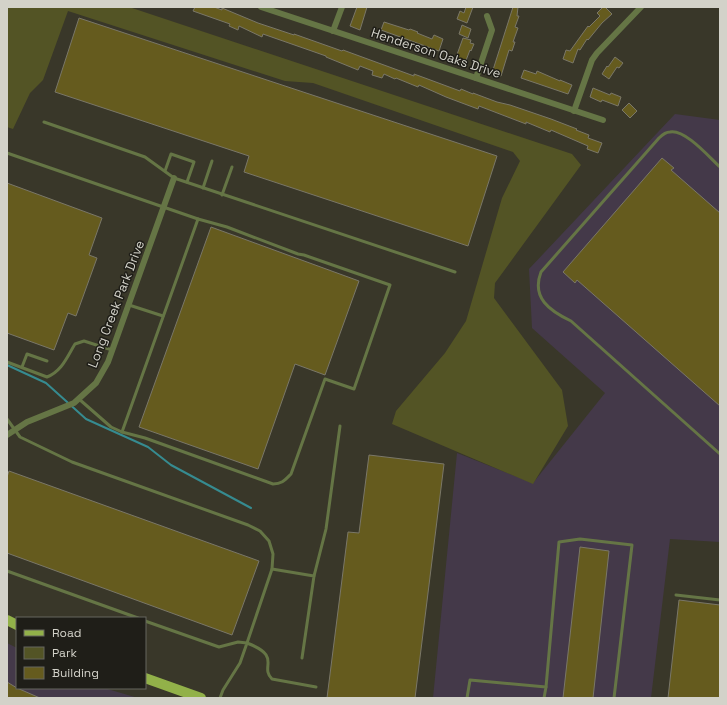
<svg xmlns="http://www.w3.org/2000/svg" width="727" height="705" viewBox="0 0 727 705" font-family="'Space Grotesk',sans-serif">
<rect width="100%" height="100%" fill="#393729"/>
<g fill="#443949">
<polygon points="675,114 720,120 720,542 670,539 651,698 433,698 457,453 533,483 605,393 532,328 529,269"/>
<polygon points="7,643 17,648 17,688 104,688 138,698 7,698"/>
</g>
<polygon fill="#535425" points="7,7 129,7 572,154 581,165 495,283 494,298 562,390 568,426 533,484 392,424 396,411 445,353 466,321 502,198 520,161 513,152 313,83 285,81 68,11 43,80 30,93 13,129 7,127"/>
<g fill="none" stroke-linecap="round" stroke-linejoin="round">
<polyline stroke="#368b90" stroke-width="2" points="7,365 46,383 86,419 148,447 171,465 251,508"/>
</g>
<g fill="#655b1e" stroke="#7a7768">
<polygon points="195,7 214,7 222,10 222,8 258,23 294,35 294,34 342,51 343,50 414,76 414,74 425,78 460,91 461,89 473,94 473,93 497,102 510,105 551,119 577,129 576,130 589,135 588,138 602,143 598,153 587,149 588,146 551,130 550,132 526,122 526,124 479,106 478,109 446,97 419,85 418,87 396,78 395,79 384,74 382,78 372,75 373,71 360,66 358,70 326,57 326,56 263,34 262,37 239,26 238,30 229,26 230,24 193,11"/>
<polygon points="357,7 367,7 360,30 350,26"/>
<polygon points="466,7 473,7 467,23 457,19 460,11 464,13"/>
<polygon points="513,7 518,7 517,16 519,16 515,27 518,28 513,42 515,42 512,51 509,50 501,76 492,73"/>
<polygon points="603,7 605,7 612,14 602,23 588,40 587,39 580,50 578,49 573,63 563,59 566,50 570,51 588,26 589,27 600,16 597,13"/>
<polygon points="79,18 497,156 468,246 244,172 249,156 55,92"/>
<polygon points="384,22 409,30 410,29 418,32 417,33 432,39 434,35 443,39 439,51 381,30"/>
<polygon points="462,25 471,29 468,38 459,34"/>
<polygon points="463,38 471,40 470,43 474,44 471,51 470,50 465,63 455,60"/>
<polygon points="615,57 623,63 619,68 617,67 609,79 602,74 607,66 608,67"/>
<polygon points="524,70 536,74 537,71 560,81 560,80 572,85 568,94 521,78"/>
<polygon points="593,88 610,95 611,93 621,97 618,106 602,100 601,102 590,97"/>
<polygon points="629,103 637,111 630,118 622,110"/>
<polygon points="662,158 674,168 671,170 720,213 720,406 577,280 575,283 563,272"/>
<polygon points="7,183 102,218 89,255 97,258 76,316 68,313 54,350 7,333"/>
<polygon points="211,227 359,281 325,375 295,364 258,469 139,427"/>
<polygon points="369,455 444,464 415,698 327,698 348,532 359,533"/>
<polygon points="9,471 259,561 232,635 7,553 7,477"/>
<polygon points="580,547 609,551 593,698 563,698"/>
<polygon points="679,600 720,605 720,698 668,698"/>
<polygon points="7,682 17,688 40,698 7,698"/>
</g>
<g fill="none" stroke-linecap="round" stroke-linejoin="round">
<g stroke="#657545" stroke-width="3">
<polyline points="44,122 145,157 174,178 455,272"/>
<polyline points="7,153 198,219 122,432 111,427 79,399"/>
<path d="M720 167C709 157 685 129 670 132 665 132 662 135 659 138L541 272C531 298 550 311 571 321L720 454"/>
<polyline points="165,171 171,154 194,162 187,182"/>
<polyline points="203,188 212,161"/>
<polyline points="222,195 232,167"/>
<polyline points="129,305 163,316"/>
<path d="M7 362 47 377C62 371 67 357 75 344L84 341 112 350"/>
<polyline points="22,367 27,354 47,361"/>
<path d="M7 419 20 437 72 462 248 525 260 531 269 541 273 554 272 569 247 643C283 657 259 666 272 679L316 687"/>
<path d="M122 432 145 438 273 484C282 484 285 480 291 474L325 379 354 389 390 285 304 255 298 254 227 227 198 219"/>
<polyline points="272,569 314,576 302,658"/>
<polyline points="7,571 138,618"/>
<polyline points="314,576 326,529 340,426"/>
<polyline points="676,595 720,600"/>
<polyline points="145,621 219,647 238,642 247,643 240,663 223,690 220,698"/>
<polyline points="546,687 559,542 580,539 632,545 614,698"/>
<polyline points="467,698 470,680 546,687 544,698"/>
</g>
<g stroke="#657545" stroke-width="6">
<polyline points="261,7 603,120"/>
<polyline points="333,31 342,7"/>
<polyline points="476,78 492,30 487,16"/>
<polyline points="574,111 592,60 597,53 641,7"/>
<polyline points="7,435 27,422 74,403 96,383 108,362 174,178"/>
</g>
<g stroke="#92b149" stroke-width="10">
<polyline points="7,620 17,625"/>
<polyline points="145,678 201,698"/>
</g>
</g>
<g text-anchor="middle" dominant-baseline="central" stroke-width="3" stroke-linejoin="round" paint-order="stroke">
<g font-size="13" fill="#d3d2c9" stroke="#1f1e18">
<text transform="translate(436 53) rotate(18)">Henderson Oaks Drive</text>
<text transform="translate(116 304) rotate(-69)">Long Creek Park Drive</text>
</g>
</g>
<rect width="727" height="705" fill="none" stroke="#d3d2c9" stroke-width="16"/>
<rect x="16" y="617" width="130" height="72" fill="#1f1e18" stroke="#67665f"/>
<rect x="24" y="630" width="20" height="6" fill="#92b149" stroke="#67665f"/>
<text x="52" y="637" font-size="12" fill="#d3d2c9">Road</text>
<rect x="24" y="647" width="20" height="12" fill="#535425" stroke="#67665f"/>
<text x="52" y="657" font-size="12" fill="#d3d2c9">Park</text>
<rect x="24" y="667" width="20" height="12" fill="#655b1e" stroke="#67665f"/>
<text x="52" y="677" font-size="12" fill="#d3d2c9">Building</text>
</svg>
